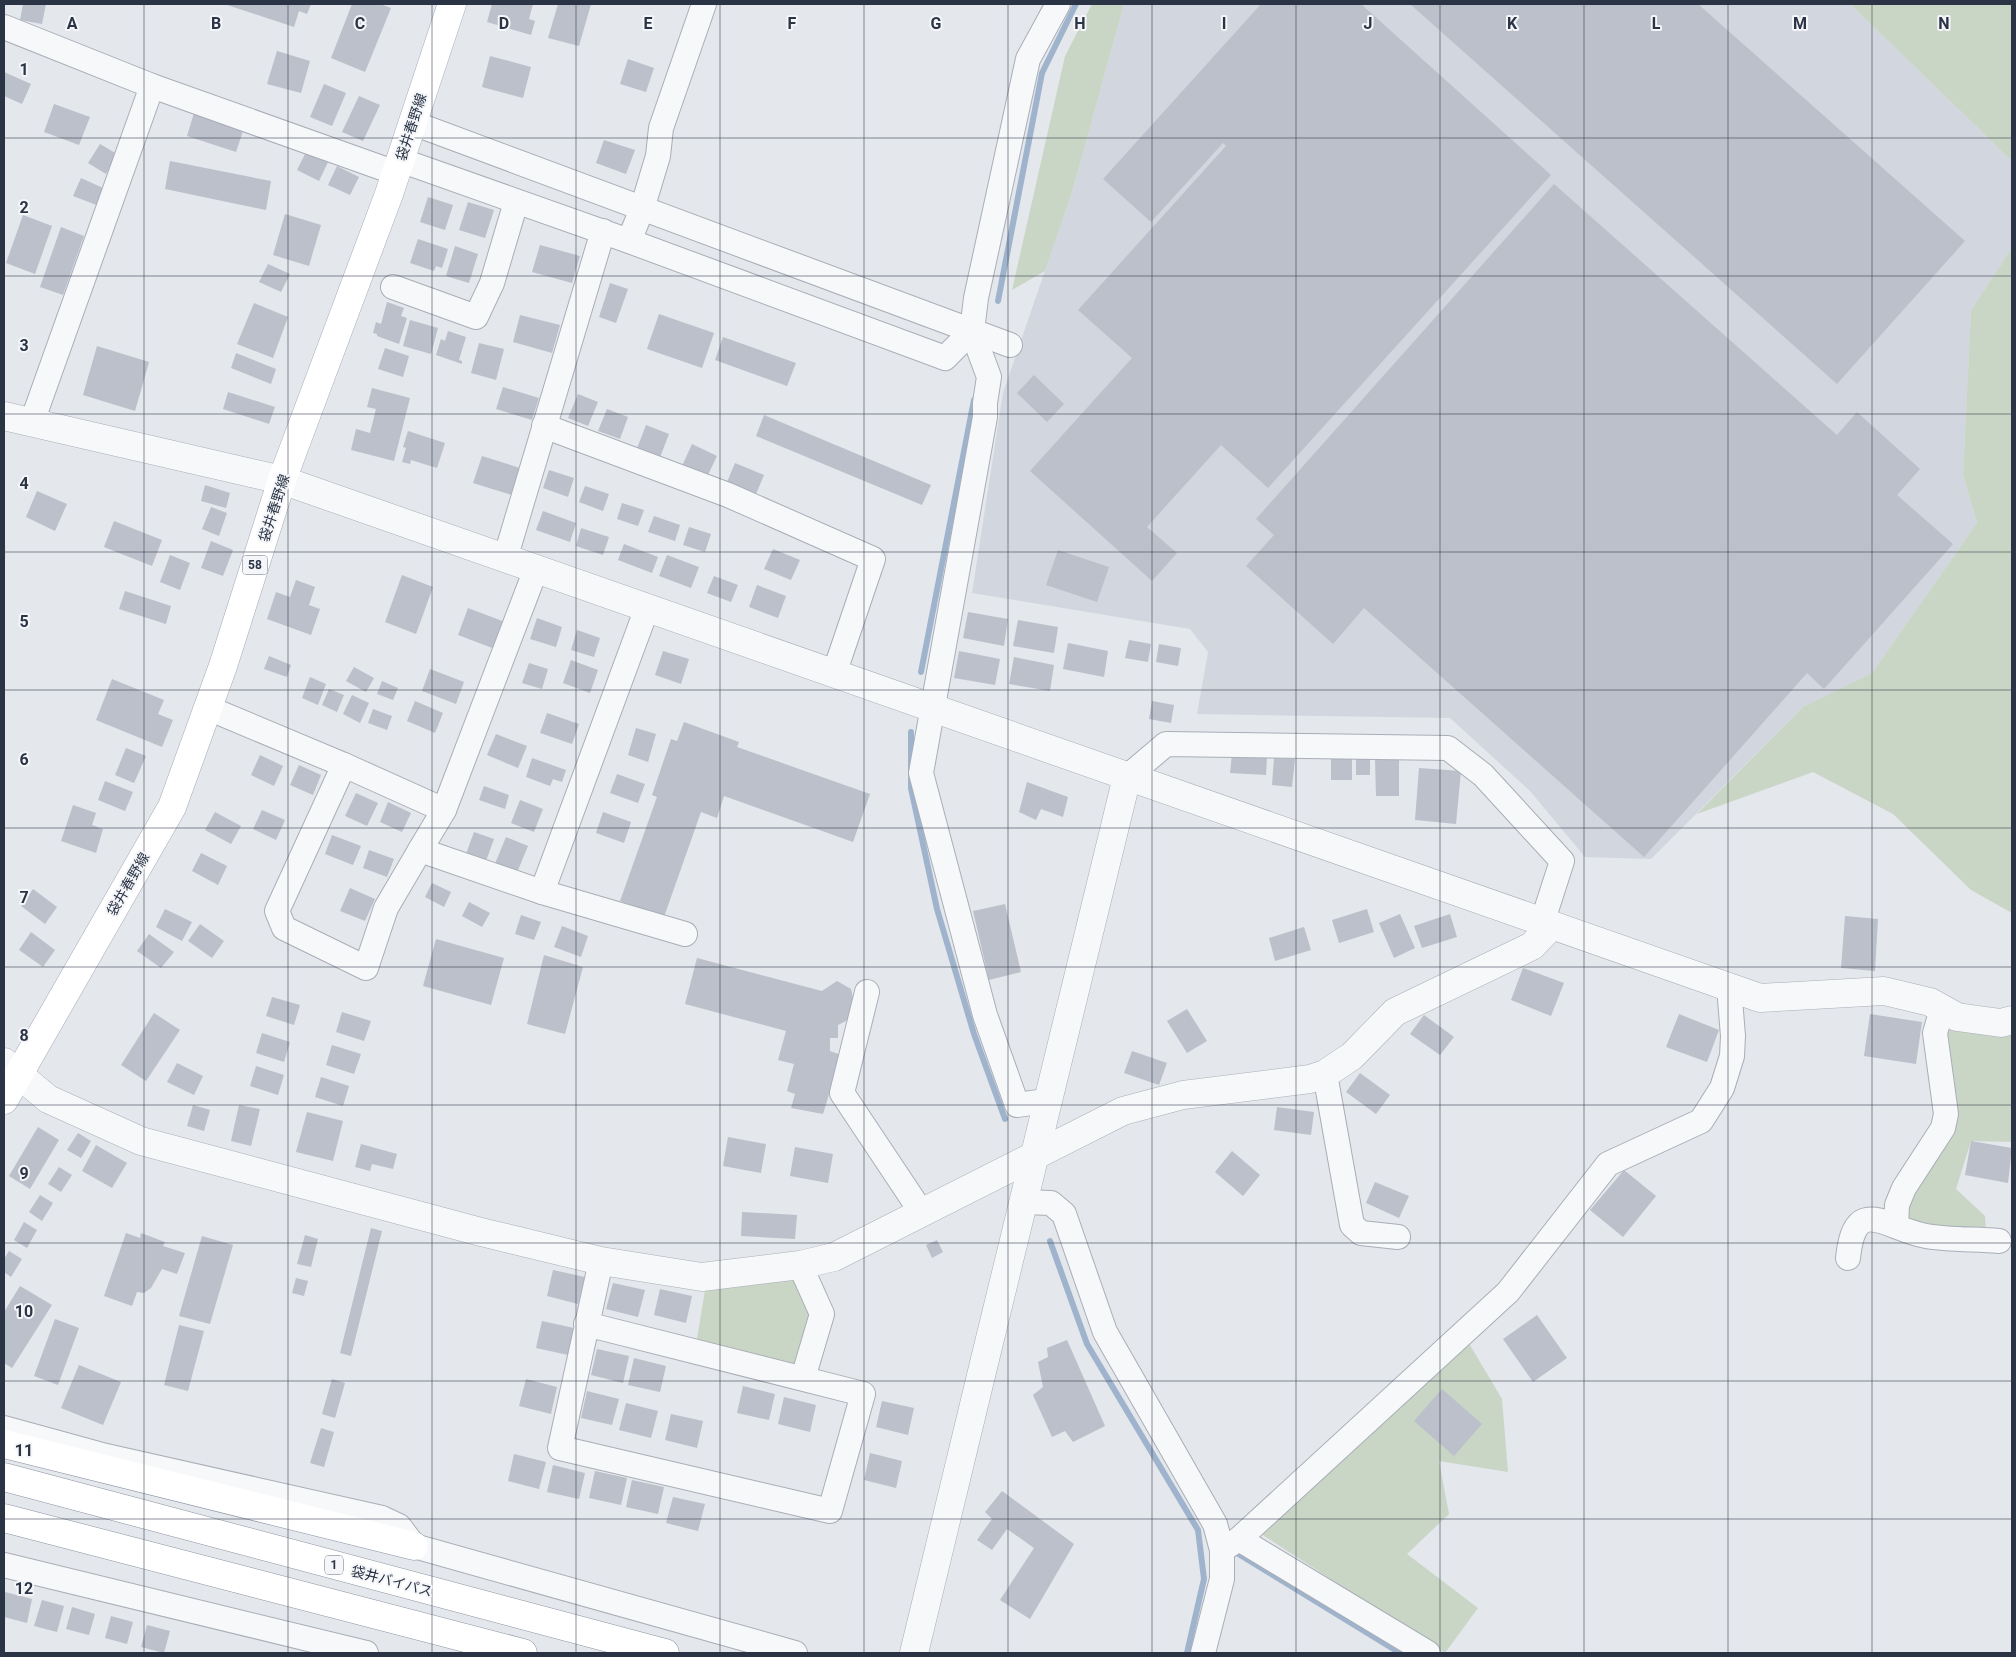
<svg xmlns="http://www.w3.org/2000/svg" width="2016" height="1657" viewBox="0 0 2016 1657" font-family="Roboto,'Noto Sans JP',sans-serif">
<rect width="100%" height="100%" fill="#e4e7ec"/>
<polygon fill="#d2d6de" points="1124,4 1850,4 2012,161 2012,248 1971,310 1963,475 1977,523 1872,673 1803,707 1651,859 1585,857 1530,791 1450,718 1197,714 1208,652 1190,629 972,593 1003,393 1073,189"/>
<g fill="#c9d6c5">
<polygon points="1092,4 1124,4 1073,189 1045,271 1012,290 1065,56"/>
<polygon points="1850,4 2012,4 2012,161"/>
<polygon points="2012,248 2012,913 1971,890 1893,814 1813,772 1697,814 1803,707 1872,673 1977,523 1963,475 1971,310"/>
<polygon points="1942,1009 2012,1023 2012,1142 1971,1141 1956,1189 1985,1216 1986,1230 1906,1223 1914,1172 1952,1127"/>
<polygon points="795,1273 822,1314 805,1373 697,1339 705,1290"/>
<polygon points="1467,1340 1502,1399 1508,1472 1439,1461 1449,1514 1407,1554 1478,1608 1445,1653 1261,1534"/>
</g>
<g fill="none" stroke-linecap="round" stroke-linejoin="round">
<g stroke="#9fb4cc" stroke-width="6">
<polyline points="998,301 1042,73 1076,4"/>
<polyline points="921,672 974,400"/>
<polyline points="911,732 911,788 937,909 974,1034 1005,1119"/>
<polyline points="1050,1241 1087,1344 1198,1530 1204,1579 1187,1653"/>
<polyline points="1232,1550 1400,1653"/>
</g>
</g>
<g fill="#bbc0ca">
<polygon points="23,4 46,4 42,24 20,20"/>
<polygon points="224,4 311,4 307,14 299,11 294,27"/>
<polygon points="352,4 380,4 391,8 365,72 331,58"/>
<polygon points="492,4 533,4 529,19 535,21 531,35 487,22"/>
<polygon points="558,4 591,4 579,46 548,38"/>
<polygon points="1261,4 1361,4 1551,175 1268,488 1221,445 1147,527 1177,553 1152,581 1030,471 1132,358 1078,310 1226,146 1223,143 1151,222 1103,179"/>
<polygon points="1410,4 1698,4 1965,241 1837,384"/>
<polygon points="277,51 310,61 301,93 267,84"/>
<polygon points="490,56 531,67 523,98 482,87"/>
<polygon points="628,59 654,68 646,92 620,84"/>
<polygon points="4,72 31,84 22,104 4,96"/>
<polygon points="324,84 346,93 332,126 310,117"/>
<polygon points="359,96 380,105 363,141 342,132"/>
<polygon points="54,104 90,117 79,145 44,132"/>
<polygon points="194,113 244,128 236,152 187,136"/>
<polygon points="604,140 635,150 626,174 596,163"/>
<polygon points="100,144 117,154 106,174 88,163"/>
<polygon points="306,152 328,162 319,181 297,170"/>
<polygon points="170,161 271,181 266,210 165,189"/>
<polygon points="337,166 359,177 350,195 328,185"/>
<polygon points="81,178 103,188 99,206 73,196"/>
<polygon points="1554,184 1837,435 1857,412 1920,469 1897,495 1953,544 1824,689 1807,673 1644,857 1364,608 1333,644 1246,566 1274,535 1256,519"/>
<polygon points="428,197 453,205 445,230 420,222"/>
<polygon points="468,202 494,210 485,238 459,230"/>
<polygon points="285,214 321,225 309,266 273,255"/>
<polygon points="23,215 52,226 35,274 6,263"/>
<polygon points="61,227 84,236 63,295 40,287"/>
<polygon points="418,239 448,249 442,268 436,266 434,271 410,263"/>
<polygon points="540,245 580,256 572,283 532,272"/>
<polygon points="455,246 478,254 469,283 446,276"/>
<polygon points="268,264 290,274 281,292 259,282"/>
<polygon points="610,283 628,289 616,323 599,317"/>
<polygon points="387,302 404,308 401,316 407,318 399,344 377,336 377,334 373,333 376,322 381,324"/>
<polygon points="254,303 288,317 273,358 237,344"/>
<polygon points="659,314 714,333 702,368 647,349"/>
<polygon points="520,315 560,325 552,353 513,342"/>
<polygon points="410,320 438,328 431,354 403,346"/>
<polygon points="448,331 466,337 459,360 462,361 462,364 436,355 441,339 445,341"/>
<polygon points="723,337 796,363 787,386 715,360"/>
<polygon points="479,343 504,349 496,380 471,373"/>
<polygon points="97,346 149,362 135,411 83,395"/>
<polygon points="385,348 409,356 403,377 378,369"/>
<polygon points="236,353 276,369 271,384 231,368"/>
<polygon points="1034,375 1064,404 1047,422 1017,393"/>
<polygon points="503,387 539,398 532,420 496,409"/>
<polygon points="372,388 410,398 394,461 351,450 356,429 370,433 376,409 367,407"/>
<polygon points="228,392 275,407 269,424 223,409"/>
<polygon points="578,394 598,402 588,426 568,418"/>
<polygon points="607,409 628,417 620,439 598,431"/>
<polygon points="764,415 931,485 922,505 756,436"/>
<polygon points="646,425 669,434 659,460 636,451"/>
<polygon points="408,431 445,443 437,468 411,460 410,464 402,462 406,448 403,447"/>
<polygon points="692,444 717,456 707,477 682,466"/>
<polygon points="482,456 520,468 512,495 473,483"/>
<polygon points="735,463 764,475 756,494 727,482"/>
<polygon points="549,470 574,478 568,497 543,488"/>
<polygon points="205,485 230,493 226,508 201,501"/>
<polygon points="585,486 609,494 603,511 579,502"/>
<polygon points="37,491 67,504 55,531 26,517"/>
<polygon points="622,503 644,510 638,526 617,519"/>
<polygon points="211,507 227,513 219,536 202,529"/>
<polygon points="543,511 576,523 570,542 536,530"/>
<polygon points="654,516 680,525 675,541 648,532"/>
<polygon points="114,521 162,540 152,566 104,547"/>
<polygon points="689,527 711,534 705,552 683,545"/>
<polygon points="581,528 609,537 603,555 576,546"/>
<polygon points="211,541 233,550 223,576 201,568"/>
<polygon points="624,544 658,557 652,573 618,560"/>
<polygon points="773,549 800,560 791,580 764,569"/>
<polygon points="1058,550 1109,567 1097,602 1046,585"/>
<polygon points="170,555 190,563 180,590 160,582"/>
<polygon points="667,555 699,567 691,588 659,576"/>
<polygon points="402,575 433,587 416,634 385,622"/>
<polygon points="714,576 738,585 731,602 707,593"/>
<polygon points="296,580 315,587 309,605 320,609 311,635 267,619 276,592 290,597"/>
<polygon points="757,585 786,596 778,618 749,607"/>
<polygon points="125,591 171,606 166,624 119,609"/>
<polygon points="468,608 505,622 495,649 458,635"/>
<polygon points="968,612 1008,619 1004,646 963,638"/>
<polygon points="537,618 562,627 556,647 530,639"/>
<polygon points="1018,620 1058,627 1054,653 1013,646"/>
<polygon points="577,630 600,638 594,657 571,650"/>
<polygon points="1129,640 1151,644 1148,662 1125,658"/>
<polygon points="1068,643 1108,651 1104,677 1063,669"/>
<polygon points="1159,644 1181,648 1178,666 1156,662"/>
<polygon points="663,651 689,659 681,684 655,675"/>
<polygon points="959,651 1000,659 995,685 954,678"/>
<polygon points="269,656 291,665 287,677 264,669"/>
<polygon points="1014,657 1054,665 1050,691 1009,684"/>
<polygon points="571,660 598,670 590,693 563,683"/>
<polygon points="529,663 548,669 542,689 522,683"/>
<polygon points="354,667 374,678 366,692 346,681"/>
<polygon points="430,669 464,682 456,704 422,691"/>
<polygon points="310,677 326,684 318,705 302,698"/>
<polygon points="112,679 164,700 158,714 173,720 162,747 96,720"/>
<polygon points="382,681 398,688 393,700 377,694"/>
<polygon points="329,689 344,695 337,712 322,705"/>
<polygon points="352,695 369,703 360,723 343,714"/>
<polygon points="415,701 443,713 435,733 407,721"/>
<polygon points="1152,701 1174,705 1171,723 1149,719"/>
<polygon points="373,709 392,716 387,730 368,723"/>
<polygon points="547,713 579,724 572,744 540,733"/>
<polygon points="684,722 739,742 737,747 870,794 853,842 724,796 717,818 701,812 664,917 620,901 657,797 652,795 671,739 677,741"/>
<polygon points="636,728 656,734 648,762 628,755"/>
<polygon points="496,734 527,746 518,768 487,755"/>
<polygon points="126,748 146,756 134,783 115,775"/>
<polygon points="1232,754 1267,757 1266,775 1230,773"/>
<polygon points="260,755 283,766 274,786 251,775"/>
<rect x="1331" y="755" width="21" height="25"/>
<rect x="1356" y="757" width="14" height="18"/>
<polygon points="532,758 566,770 562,782 553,779 550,786 526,777"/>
<polygon points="1274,758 1295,759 1292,787 1272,785"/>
<polygon points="1375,759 1399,759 1399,796 1376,796"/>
<polygon points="299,765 321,775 313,795 290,785"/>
<polygon points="1419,768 1461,771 1456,824 1415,820"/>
<polygon points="617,774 645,784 638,803 610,793"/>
<polygon points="105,781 133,792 125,811 98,800"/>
<polygon points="1027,782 1068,797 1063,817 1041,809 1036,820 1019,812"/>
<polygon points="484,786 509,795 505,809 479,800"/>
<polygon points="356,793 378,803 367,826 345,816"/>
<polygon points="520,800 543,809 534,832 511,823"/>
<polygon points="388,802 411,813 402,832 380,822"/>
<polygon points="73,805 96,813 92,825 103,829 96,853 61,841"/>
<polygon points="262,810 285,820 276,840 253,829"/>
<polygon points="215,812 241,826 231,844 205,830"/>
<polygon points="603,812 631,822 624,843 596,833"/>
<polygon points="474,832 494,839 486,861 466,854"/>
<polygon points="332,835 361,846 353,865 325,854"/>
<polygon points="506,837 528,846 516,875 494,866"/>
<polygon points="369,850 394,859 387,877 363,868"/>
<polygon points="201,853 227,866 218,885 192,871"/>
<polygon points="432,883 451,892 444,907 425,897"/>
<polygon points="350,888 375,899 365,921 340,911"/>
<polygon points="33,889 57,907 45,924 21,906"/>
<polygon points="469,902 490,913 482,927 462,916"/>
<polygon points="1005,904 1021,972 989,980 973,911"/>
<polygon points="165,909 192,922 182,941 156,927"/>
<polygon points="1367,909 1374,932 1339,943 1332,920"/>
<polygon points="1400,914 1415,948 1394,958 1379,923"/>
<polygon points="1450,914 1457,937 1422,948 1414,926"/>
<polygon points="521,915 541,922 534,940 515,934"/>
<polygon points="1845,916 1878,919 1875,971 1841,968"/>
<polygon points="200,924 224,941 212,958 188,941"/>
<polygon points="562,926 588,936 581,957 554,947"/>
<polygon points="1304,927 1311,950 1275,961 1269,938"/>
<polygon points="31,932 55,950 43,967 19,950"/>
<polygon points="149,934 174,952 161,968 137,951"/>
<polygon points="436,939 504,958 491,1005 423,986"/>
<polygon points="544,955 583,967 565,1034 527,1024"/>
<polygon points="697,958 822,991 837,981 851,989 854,1002 851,1011 846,1021 838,1025 838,1038 830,1038 830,1051 841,1055 823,1114 791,1108 795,1094 787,1091 794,1064 778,1060 786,1031 685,1004"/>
<polygon points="1523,968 1564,983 1551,1016 1511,1000"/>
<polygon points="272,997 300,1005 294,1025 266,1016"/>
<polygon points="1187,1009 1207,1041 1187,1053 1167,1021"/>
<polygon points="342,1012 371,1021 364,1041 336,1032"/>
<polygon points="154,1013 180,1030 146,1081 121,1065"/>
<polygon points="1679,1014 1719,1030 1707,1062 1666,1047"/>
<polygon points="1870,1014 1922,1022 1916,1064 1864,1056"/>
<polygon points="1424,1015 1454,1037 1440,1055 1410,1034"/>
<polygon points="262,1033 290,1042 284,1062 256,1053"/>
<polygon points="332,1045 361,1054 354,1074 326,1065"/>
<polygon points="1132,1051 1167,1063 1159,1085 1124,1073"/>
<polygon points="177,1063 203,1076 194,1095 167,1082"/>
<polygon points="256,1066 284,1075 278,1095 250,1086"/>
<polygon points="1360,1073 1390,1095 1376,1114 1346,1092"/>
<polygon points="321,1077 349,1086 343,1106 315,1097"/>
<polygon points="193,1105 210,1110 204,1131 187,1126"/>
<polygon points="239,1105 260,1109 251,1146 231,1141"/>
<polygon points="1277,1107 1314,1112 1311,1135 1274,1130"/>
<polygon points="307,1112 343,1121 333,1161 296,1152"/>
<polygon points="38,1127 59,1140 30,1189 9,1176"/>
<polygon points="78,1133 91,1141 81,1158 67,1150"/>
<polygon points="728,1137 766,1144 761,1173 723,1166"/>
<polygon points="1971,1141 2012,1148 2008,1183 1965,1175"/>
<polygon points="361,1144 397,1154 393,1169 372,1164 370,1171 355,1167"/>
<polygon points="96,1145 127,1163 112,1188 82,1171"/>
<polygon points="795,1147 833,1154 828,1183 790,1176"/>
<polygon points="1232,1151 1260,1175 1243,1196 1215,1172"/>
<polygon points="59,1167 72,1175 61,1192 48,1184"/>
<polygon points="1624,1170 1656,1196 1623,1237 1590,1210"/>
<polygon points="1375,1182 1409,1196 1399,1218 1366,1203"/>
<polygon points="40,1195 53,1203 42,1221 29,1212"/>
<polygon points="742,1212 797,1215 795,1239 741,1236"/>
<polygon points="24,1222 37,1230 27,1248 14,1240"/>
<polygon points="371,1228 382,1231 351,1356 340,1353"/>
<polygon points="126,1233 140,1238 141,1233 165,1242 163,1246 185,1253 177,1274 162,1269 151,1288 144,1293 137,1292 132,1306 104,1296"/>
<polygon points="305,1235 318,1239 311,1267 297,1264"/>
<polygon points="202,1236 233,1245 210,1324 179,1316"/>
<polygon points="937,1240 943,1252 932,1258 926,1245"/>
<polygon points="9,1251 22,1259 11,1277 4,1272 4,1259"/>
<polygon points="553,1270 585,1277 578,1304 547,1296"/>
<polygon points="296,1278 308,1281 304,1296 292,1293"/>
<polygon points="613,1283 645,1290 638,1317 606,1309"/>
<polygon points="20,1286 52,1305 12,1368 4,1363 4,1312"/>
<polygon points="660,1289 692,1296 686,1323 654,1315"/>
<polygon points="1537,1315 1567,1358 1533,1382 1503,1339"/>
<polygon points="55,1319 79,1328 58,1385 34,1376"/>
<polygon points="542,1321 574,1328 568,1355 536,1348"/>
<polygon points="179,1325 204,1331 188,1391 164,1385"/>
<polygon points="1067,1340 1105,1426 1073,1442 1065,1431 1052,1437 1033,1395 1043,1387 1038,1362 1048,1357 1047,1348"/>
<polygon points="597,1349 629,1356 623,1383 591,1375"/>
<polygon points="634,1358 666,1366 660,1392 628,1385"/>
<polygon points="79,1365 121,1382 103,1425 61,1408"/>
<polygon points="332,1379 345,1383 335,1418 322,1414"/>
<polygon points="526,1379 557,1387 551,1414 519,1406"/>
<polygon points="743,1386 775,1394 769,1420 737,1413"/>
<polygon points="1442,1389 1482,1424 1454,1456 1414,1421"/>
<polygon points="587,1391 619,1399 612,1425 581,1418"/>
<polygon points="784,1397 816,1405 810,1432 778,1424"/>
<polygon points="882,1401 914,1408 908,1435 876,1427"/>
<polygon points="626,1403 658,1411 651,1438 619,1430"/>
<polygon points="671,1414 703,1421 697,1448 665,1440"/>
<polygon points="321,1428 334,1432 324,1467 310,1463"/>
<polygon points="870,1453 902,1461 896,1488 864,1480"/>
<polygon points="514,1454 546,1462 539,1489 508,1481"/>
<polygon points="553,1465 585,1473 579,1499 547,1492"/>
<polygon points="595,1471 627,1478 621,1505 589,1498"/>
<polygon points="632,1480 664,1487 658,1514 626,1507"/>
<polygon points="1002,1491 1074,1544 1030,1619 1000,1600 1034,1548 1007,1529 992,1550 977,1540 992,1519 985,1512"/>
<polygon points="673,1497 705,1504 698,1531 666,1523"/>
<polygon points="5,1592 32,1599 27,1623 4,1617"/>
<polygon points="42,1600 64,1606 57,1632 34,1626"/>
<polygon points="72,1607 95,1614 89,1635 66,1629"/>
<polygon points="111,1616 133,1622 127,1644 105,1638"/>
<polygon points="147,1625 170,1631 164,1653 141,1647"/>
</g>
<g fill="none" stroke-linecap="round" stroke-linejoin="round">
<g stroke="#a9aeb7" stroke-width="26">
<g id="minor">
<polyline points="4,27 152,86 396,173"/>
<polyline points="413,123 1010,345"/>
<polyline points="400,160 629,241 945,358 972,331"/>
<polyline points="629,241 642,209 658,156 661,128 704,4"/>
<polyline points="393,287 476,317 492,283 516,202"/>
<polyline points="32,422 152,86"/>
<polyline points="544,426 728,495 873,559 834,674"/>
<polyline points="505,559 603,231"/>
<polyline points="208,708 344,765 444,810"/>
<polyline points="344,765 277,911 284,928 366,968 386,908 420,850 542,892 685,934"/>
<polyline points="1127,777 1166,744 1448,748 1483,775 1562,861 1542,923"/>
<polyline points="420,850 444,810 536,569"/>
<polyline points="542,892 647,608"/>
<polyline points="867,992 842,1093 922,1213"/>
<polyline points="1325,1074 1352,1225 1361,1233 1398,1237"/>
<polyline points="1045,1101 1017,1105 985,1015 921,773 985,417 985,403 989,377 972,331 976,298 1028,59 1058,4"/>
<polyline points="1024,1202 1051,1203 1064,1214 1105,1332 1215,1524 1222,1550 1222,1579 1203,1653"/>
<polyline points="1896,1226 1897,1205 1904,1188 1943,1128 1946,1114 1935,1033 1942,1009"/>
<path d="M1848 1258C1855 1192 1886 1229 1926 1236 1949 1240 1975 1239 1999 1241"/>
<polyline points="800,1265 822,1314 803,1378"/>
<polyline points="586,1324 863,1394 830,1511 560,1448 601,1261"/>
<polyline points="4,1428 106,1456 382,1518 399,1526 414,1546 795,1653"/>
<polyline points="1239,1539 1428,1653"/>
<polyline points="1222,1550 1239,1539 1508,1292 1608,1164 1701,1121 1722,1088 1732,1056 1733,1036 1729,987"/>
<polyline points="4,1565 366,1653"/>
</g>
</g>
<g stroke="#a9aeb7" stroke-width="29">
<g id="tertiary">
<polyline points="4,416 282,480 1760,998 1884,991 1930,1002 1957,1017 2001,1023 2012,1020"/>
<polyline points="4,1062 48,1099 141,1141 481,1232 601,1261 702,1277 800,1265 834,1257 1123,1111 1183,1095 1310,1079 1325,1074 1352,1056 1395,1012 1532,946 1551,926"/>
<path d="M914 1653C985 1361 1054 1069 1127 777"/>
</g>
</g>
<g stroke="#a3abb8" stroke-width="29">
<polyline id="primary" points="4,1100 172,807 223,666 282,480 389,194 452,4"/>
</g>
<g stroke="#8b94a3" stroke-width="29">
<g id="trunk">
<polyline points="4,1444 414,1546"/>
<polyline points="4,1477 665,1653"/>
<polyline points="4,1518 523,1653"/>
</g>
</g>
<use href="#minor" stroke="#f7f8fa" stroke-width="24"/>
<use href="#tertiary" stroke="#f7f8fa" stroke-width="28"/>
<use href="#primary" stroke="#fff" stroke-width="28"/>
<use href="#trunk" stroke="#fff" stroke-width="28"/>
</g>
<path fill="none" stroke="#2b3445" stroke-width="1" stroke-opacity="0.55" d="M144 4V1653M288 4V1653M432 4V1653M576 4V1653M720 4V1653M864 4V1653M1008 4V1653M1152 4V1653M1296 4V1653M1440 4V1653M1584 4V1653M1728 4V1653M1872 4V1653M4 138H2012M4 276H2012M4 414H2012M4 552H2012M4 690H2012M4 828H2012M4 967H2012M4 1105H2012M4 1243H2012M4 1381H2012M4 1519H2012"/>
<g text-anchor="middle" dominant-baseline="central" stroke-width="4" stroke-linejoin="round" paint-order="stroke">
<g fill="#f4f6f9" stroke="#676e7b" stroke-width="1">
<rect x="242.5" y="555.5" width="25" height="19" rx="4"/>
<rect x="325" y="1555.5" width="18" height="19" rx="4"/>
</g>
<g font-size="12" font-weight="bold" fill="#2b3445">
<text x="255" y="565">58</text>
<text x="334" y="1565">1</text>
</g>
<g font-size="14" fill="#2b3445" stroke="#f4f6f9">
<text transform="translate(411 127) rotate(-72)">袋井春野線</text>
<text transform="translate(274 508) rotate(-72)">袋井春野線</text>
<text transform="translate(128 884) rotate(-60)">袋井春野線</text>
<text transform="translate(392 1581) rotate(15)">袋井バイパス</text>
</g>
</g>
<g font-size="16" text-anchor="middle" font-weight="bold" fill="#2b3445" stroke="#f4f6f9" stroke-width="4" stroke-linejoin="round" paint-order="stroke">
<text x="72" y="29">A</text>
<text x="216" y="29">B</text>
<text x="360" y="29">C</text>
<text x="504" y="29">D</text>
<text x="648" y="29">E</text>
<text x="792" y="29">F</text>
<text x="936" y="29">G</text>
<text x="1080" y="29">H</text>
<text x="1224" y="29">I</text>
<text x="1368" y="29">J</text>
<text x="1512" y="29">K</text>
<text x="1656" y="29">L</text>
<text x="1800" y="29">M</text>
<text x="1944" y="29">N</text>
<text x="24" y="75">1</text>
<text x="24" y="213">2</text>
<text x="24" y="351">3</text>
<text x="24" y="489">4</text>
<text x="24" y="627">5</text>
<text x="24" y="765">6</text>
<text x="24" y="903">7</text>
<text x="24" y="1041">8</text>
<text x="24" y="1179">9</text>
<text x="24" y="1317">10</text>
<text x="24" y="1456">11</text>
<text x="24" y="1594">12</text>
</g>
<rect width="2016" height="1657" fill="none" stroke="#2b3445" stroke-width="10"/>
</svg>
